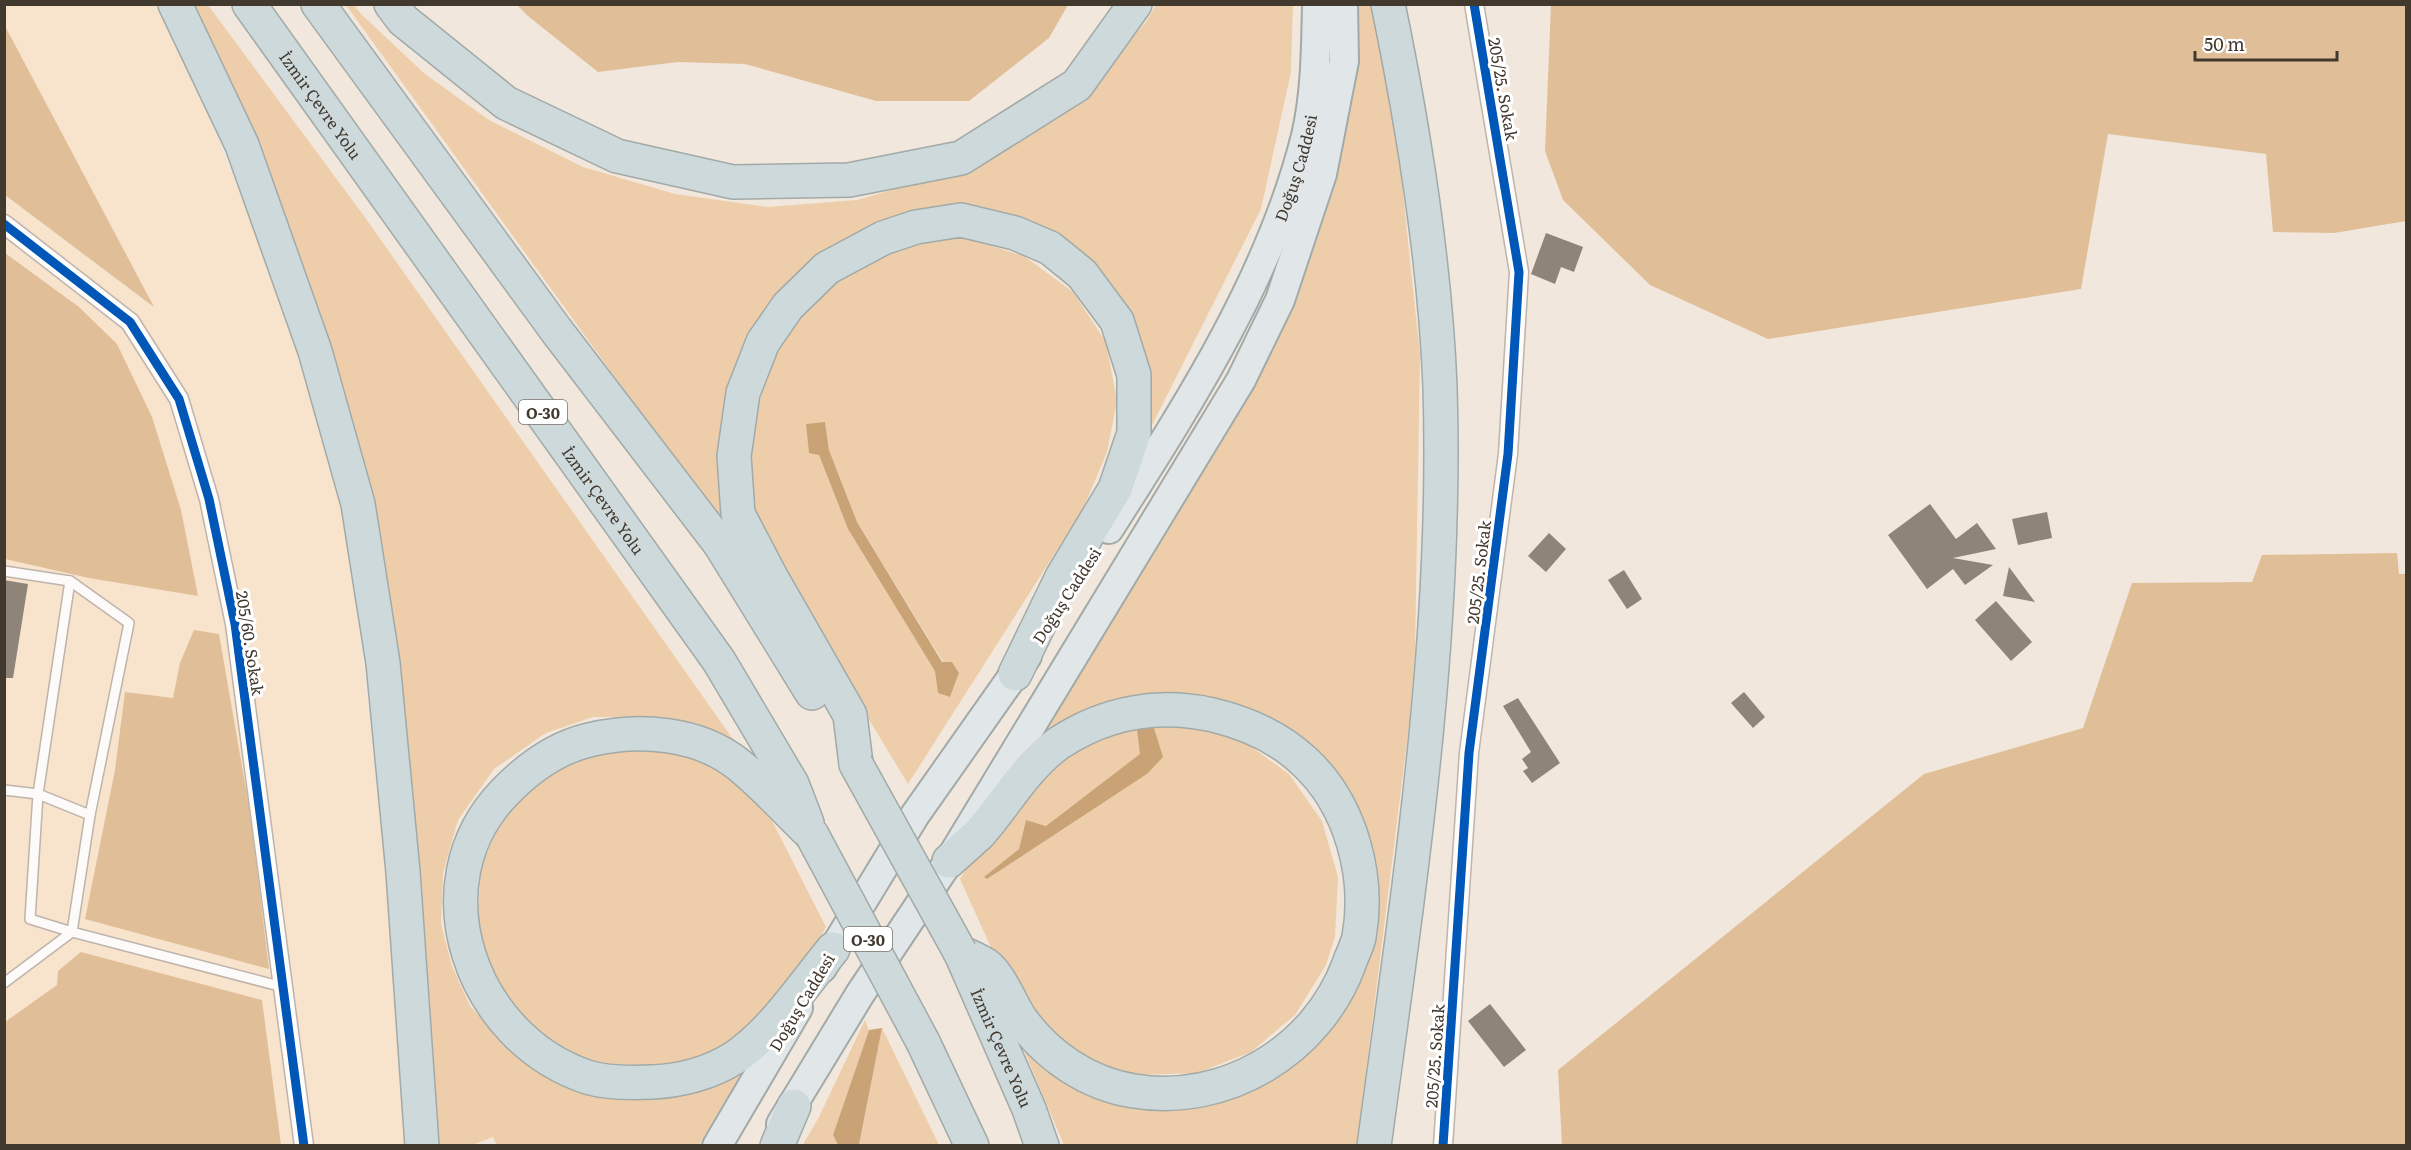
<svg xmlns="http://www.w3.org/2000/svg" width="2411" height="1150" viewBox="0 0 2411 1150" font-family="Literata,serif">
<rect width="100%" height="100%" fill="#f2e7dc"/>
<polygon fill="#f8e3cc" points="5,5 156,5 206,112 255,229 333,465 349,553 381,816 405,1145 5,1146"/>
<g fill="#eeceaa" fill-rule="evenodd">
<polygon points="187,5 208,5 364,216 735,742 709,730 664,717 593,717 546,733 494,769 458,820 443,873 441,924 452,966 470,1006 504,1044 549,1076 749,1060 699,1145 497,1146 493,1137 475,1144 476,1145 432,1145 396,639 325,330 287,231"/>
<polygon points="346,5 354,5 361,14 425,74 489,120 583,167 675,194 768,207 857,200 944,175 1085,91 1146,22 1156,5 1293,5 1291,72 1261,209 1139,451 1139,366 1053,238 875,226 750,334 726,392 719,470 739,549"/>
<polygon points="1353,5 1371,5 1398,147 1420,355 1415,651 1410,717 1357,1145 1064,1145 1025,1053 1033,1052 1082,1087 1252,1082 1362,942 1330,784 1202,701 1039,744 1144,565 1285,315"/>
<path d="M966 238 1024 256 1073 292 1106 342 1117 401 1107 452 1083 509 908 784 759 538 744 456 758 411 771 351 802 299 906 239ZM825 422 829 450 857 522 943 662H952L959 673 950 697 938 693 936 671 848 529 819 455Z"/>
<path d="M1186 724 1243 741 1289 774 1322 821 1338 877 1335 937 1326 965 1295 1015 1251 1052 1197 1073 1138 1075 1112 1069 1083 1057 1057 1042 1003 974 960 879 978 849 1050 764 1127 726ZM1141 754 1147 774 987 879 985 877 1019 849 1026 820 1046 826Z"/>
<polygon points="634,741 733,770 766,809 826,927 804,964 771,1005 731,1043 680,1066 625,1070 571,1055 525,1023 493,977 477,924 481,868 502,817 537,778 582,751"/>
<polygon points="865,1020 869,1030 833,1135 838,1145 802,1146 818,1119"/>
<polygon points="882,1028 939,1145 859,1146"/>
</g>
<g fill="#e0bf98">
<polygon points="1551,4 2406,5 2406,221 2334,233 2273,232 2266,154 2108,134 2081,289 1768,339 1650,285 1563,200 1545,151"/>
<polygon points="517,5 1068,5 1049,38 969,101 876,101 745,64 678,62 598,72 528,16"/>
<polygon points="4,26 5,26 154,307 5,195"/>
<polygon points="5,253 79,307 117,344 152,417 181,510 198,596 89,578 5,559"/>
<polygon points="2397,553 2399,574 2406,574 2406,1145 1562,1145 1558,1070 1924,774 2083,728 2132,583 2252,582 2262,555"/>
<polygon points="194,630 219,634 251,818 269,969 85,919 115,770 125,692 173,698 180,663"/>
<polygon points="81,952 262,1000 281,1145 5,1145 5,1022 57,985 58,971"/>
</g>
<g fill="#c9a375">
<polygon points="825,422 829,450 857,522 942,662 952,662 959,673 950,697 938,693 935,671 848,529 819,455 809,453 806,424"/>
<polygon points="1154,728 1163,757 1147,774 987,879 984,877 1019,849 1026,820 1046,826 1140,754 1137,729"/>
<polygon points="882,1028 859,1145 838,1145 833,1135 869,1030"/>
</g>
<g fill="#8e8478">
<polygon points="1546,233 1583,247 1574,272 1561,267 1555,284 1531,274"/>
<polygon points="1930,504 1956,539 1977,523 1996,549 1953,558 1993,565 1965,585 1953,569 1927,589 1888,535"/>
<polygon points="2047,512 2052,538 2018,545 2012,519"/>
<polygon points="1549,533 1566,549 1546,572 1528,556"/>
<polygon points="2009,567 2035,602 2003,596"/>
<polygon points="1624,570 1642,599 1627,609 1608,580"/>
<polygon points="4,580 28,584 13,678 4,678"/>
<polygon points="1996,601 2032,642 2011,661 1975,620"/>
<polygon points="1744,692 1765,717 1753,728 1731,703"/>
<polygon points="1518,698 1560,763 1532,783 1523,771 1528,768 1522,759 1531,752 1503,706"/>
<polygon points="1490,1004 1526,1050 1504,1067 1468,1021"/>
</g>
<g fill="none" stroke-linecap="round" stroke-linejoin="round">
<g stroke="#beb4ab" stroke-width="12">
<g id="lane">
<polyline points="4,571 70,581 129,623 90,815 72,932 283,987"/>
<polyline points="70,581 38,794 90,815"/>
<polyline points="4,790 38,794 30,919 72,932 4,983"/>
</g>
</g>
<g stroke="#beb4ab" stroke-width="21">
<g id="street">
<polyline points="4,224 130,322 179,399 209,499 235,624 304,1146"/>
<polyline points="1443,1146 1469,753 1508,454 1519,272 1474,4"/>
</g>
</g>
<g stroke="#a2aaa8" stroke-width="32">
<g id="primary">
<path id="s1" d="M1109 529C1187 406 1270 279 1306 136 1316 93 1316 48 1317 4"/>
<polyline points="822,968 915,815 1027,656"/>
<polyline points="781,1124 860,994 949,861 1241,380 1280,300 1322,174 1344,61 1343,4"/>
<polyline points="717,1146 798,1008"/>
</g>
</g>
<g stroke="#a2aaa8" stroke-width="36">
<g id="highway">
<polyline points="175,4 242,145 315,351 358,504 383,663 403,872 422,1146"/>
<path id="s2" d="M249 4 719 661 792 784 807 823"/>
<polyline points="318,4 556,330 720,544 812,693"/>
<polyline points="391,4 403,20 506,103 617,156 733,182 849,180 961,158 1077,85 1135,4"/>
<polyline points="856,764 850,715 771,577 738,514 734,456 743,393 763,342 788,306 827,268 883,238 916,227 961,220 1015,233 1050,248 1082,274 1117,321 1134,375 1134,433 1115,489 1062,577 1015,674"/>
<path d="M812 835C788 812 765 786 739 765 698 732 638 728 589 740 555 748 528 768 504 793 416 885 471 1038 587 1077 606 1083 631 1083 652 1082 680 1081 710 1073 734 1058 772 1033 804 984 833 949"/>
<path d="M949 861C959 852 969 843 979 834 1005 805 1026 766 1059 743 1106 712 1159 703 1213 715 1246 723 1280 738 1305 762 1351 805 1370 876 1359 937 1357 946 1352 955 1349 964 1317 1051 1225 1106 1134 1091 1088 1084 1047 1056 1020 1018 1011 1004 999 974 986 965 978 960 969 956 960 952"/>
<path id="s3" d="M962 956 1029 1109 1042 1146"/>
<polyline points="923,1042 972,1146"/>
<polyline points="777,1146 794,1106"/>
<path d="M1374 1146C1408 894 1448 641 1440 387 1435 259 1414 130 1388 4"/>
</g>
</g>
<use href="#lane" stroke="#fdfbfa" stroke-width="9"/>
<use href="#street" stroke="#fdfbfa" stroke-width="18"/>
<use href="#primary" stroke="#e1e7e8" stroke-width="28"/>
<use href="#highway" stroke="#cdd9db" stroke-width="33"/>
<g stroke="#a2aaa8" stroke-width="36" stroke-linecap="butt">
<g id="highway-bridge">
<polyline points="856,764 960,952"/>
<polyline points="812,835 923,1042"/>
</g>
</g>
<use href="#highway-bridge" stroke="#cdd9db" stroke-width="33"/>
<g stroke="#fff" stroke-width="13">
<g id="cycleway">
<polyline points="4,224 130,322 179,399 209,499 235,624 304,1146"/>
<polyline points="1443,1146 1469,753 1508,454 1519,272 1474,4"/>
</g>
</g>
<use href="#cycleway" stroke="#0057b8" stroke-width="9"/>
</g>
<g text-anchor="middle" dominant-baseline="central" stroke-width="6" stroke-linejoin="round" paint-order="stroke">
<g fill="#fff" stroke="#7a746d" stroke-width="1.5">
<rect x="519" y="400" width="48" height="24" rx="4.5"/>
<rect x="844" y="927" width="48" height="24" rx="4.5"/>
</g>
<g font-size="15" font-weight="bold" fill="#41382e">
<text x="543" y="412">O-30</text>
<text x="868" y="939">O-30</text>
</g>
<g font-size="16" fill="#41382e" stroke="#fff">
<text transform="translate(1504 89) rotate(80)">205/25. Sokak</text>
<text stroke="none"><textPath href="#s2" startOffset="124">İzmir Çevre Yolu</textPath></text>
<text stroke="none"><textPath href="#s1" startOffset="408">Doğuş Caddesi</textPath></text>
<text stroke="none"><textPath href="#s2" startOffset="610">İzmir Çevre Yolu</textPath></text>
<text transform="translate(1478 572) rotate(-83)">205/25. Sokak</text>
<text transform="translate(1066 595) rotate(-57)">Doğuş Caddesi</text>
<text transform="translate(251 643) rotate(81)">205/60. Sokak</text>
<text transform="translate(801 1002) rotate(-59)">Doğuş Caddesi</text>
<text stroke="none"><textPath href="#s3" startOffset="100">İzmir Çevre Yolu</textPath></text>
<text transform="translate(1434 1056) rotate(-86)">205/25. Sokak</text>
</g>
</g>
<rect width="2411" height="1150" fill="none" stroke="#41382e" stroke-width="12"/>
<path d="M2195 51v9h142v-9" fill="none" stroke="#41382e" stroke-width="3"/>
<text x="2204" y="51" font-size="18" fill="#41382e" stroke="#ffffff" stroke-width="4.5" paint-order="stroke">50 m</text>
</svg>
